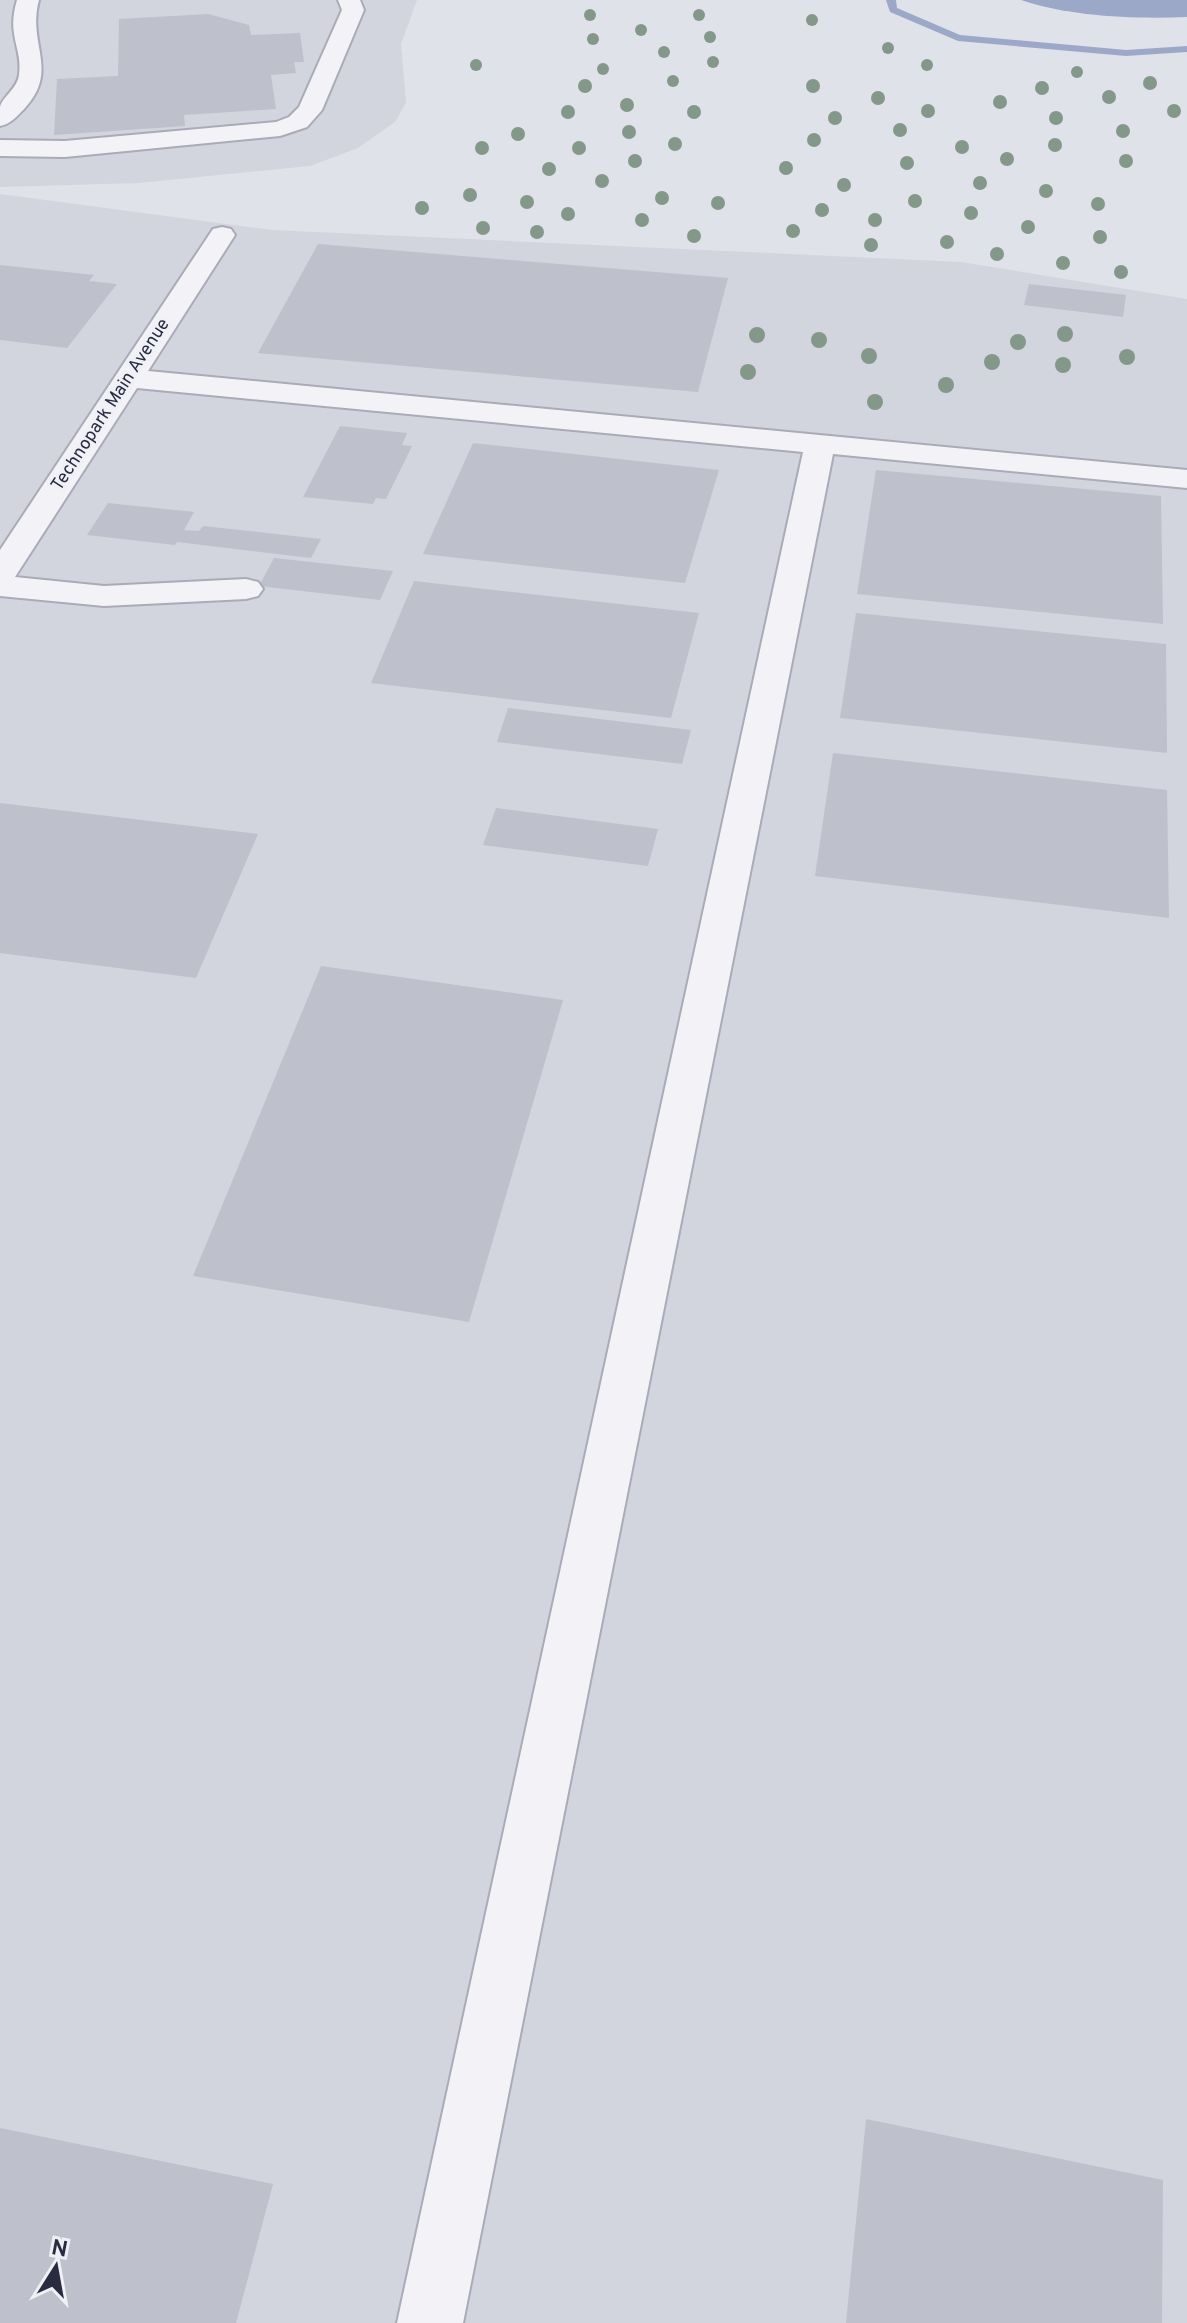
<svg xmlns="http://www.w3.org/2000/svg" width="1187" height="2323" viewBox="0 0 1187 2323" font-family="Overpass,sans-serif">
<rect width="100%" height="100%" fill="#e0e2e9"/>
<g fill="#d2d4de">
<polygon points="0,0 417,0 401,44 406,103 395,122 358,148 310,166 139,183 0,187"/>
<polygon points="0,194 272,230 961,262 1187,299 1187,2323 0,2323"/>
</g>
<path fill="#9ca8c8" d="M1021 0H1187V17C1134 19 1072 17 1021 0Z"/>
<g fill="none" stroke-linecap="round" stroke-linejoin="round">
<polygon fill="#9ca8c8" fill-rule="evenodd" points="886,0 896,0 897,8 960,35 1126,50 1187,46 1187,52 1126,56 958,41 890,12"/>
</g>
<g fill="#bec0cb">
<polygon points="208,14 249,25 251,35 300,33 304,62 294,62 296,73 271,75 276,109 184,115 185,126 54,135 57,79 118,76 119,19"/>
<polygon points="318,244 728,278 698,392 258,353"/>
<polygon points="0,265 94,275 89,281 117,284 67,348 0,340"/>
<polygon points="1029,284 1126,295 1123,317 1024,305"/>
<polygon points="340,426 407,433 402,445 412,446 386,499 376,498 373,504 303,497"/>
<polygon points="473,443 719,470 685,583 423,554"/>
<polygon points="876,470 1161,496 1163,624 857,594"/>
<polygon points="108,503 194,512 184,530 199,531 203,526 321,539 311,558 177,542 175,545 87,535"/>
<polygon points="274,558 393,571 380,600 259,586"/>
<polygon points="414,581 699,613 671,718 371,683"/>
<polygon points="856,613 1166,644 1167,753 840,718"/>
<polygon points="508,708 691,730 682,764 497,742"/>
<polygon points="833,753 1167,790 1169,918 815,876"/>
<polygon points="0,803 258,834 196,978 0,953"/>
<polygon points="496,808 658,829 648,866 483,845"/>
<polygon points="321,966 563,1000 469,1322 193,1276"/>
<polygon points="866,2119 1163,2180 1162,2323 846,2323"/>
<polygon points="0,2128 273,2184 236,2323 0,2323"/>
</g>
<g fill="none" stroke-linecap="round" stroke-linejoin="round">
<g stroke="#a9abb6" stroke-width="4">
<g id="minor">
<path d="M17 0H39C27 44 60 70 25 108 17 116 11 124 0 126 0 121 0 112 0 107 3 96 17 89 19 75 23 48 6 36 17 0Z"/>
<polygon points="338,0 360,0 364,10 322,110 307,127 280,136 65,157 0,156 0,140 65,141 276,122 289,117 299,107 342,10"/>
<polygon points="222,227 231,229 235,235 148,371 1187,470 1187,488 833,454 463,2323 397,2323 803,452 137,388 15,577 104,586 246,579 258,582 263,589 258,596 246,599 104,606 0,596 0,550 209,235 213,229"/>
</g>
</g>
<use href="#minor" fill="#f3f3f7" fill-rule="evenodd"/>
</g>
<g fill="#839888">
<circle cx="590" cy="15" r="6"/>
<circle cx="699" cy="15" r="6"/>
<circle cx="812" cy="20" r="6"/>
<circle cx="641" cy="30" r="6"/>
<circle cx="710" cy="37" r="6"/>
<circle cx="593" cy="39" r="6"/>
<circle cx="888" cy="48" r="6"/>
<circle cx="664" cy="52" r="6"/>
<circle cx="713" cy="62" r="6"/>
<circle cx="476" cy="65" r="6"/>
<circle cx="927" cy="65" r="6"/>
<circle cx="603" cy="69" r="6"/>
<circle cx="1077" cy="72" r="6"/>
<circle cx="673" cy="81" r="6"/>
<circle cx="1150" cy="83" r="7"/>
<circle cx="585" cy="86" r="7"/>
<circle cx="813" cy="86" r="7"/>
<circle cx="1042" cy="88" r="7"/>
<circle cx="1109" cy="97" r="7"/>
<circle cx="878" cy="98" r="7"/>
<circle cx="1000" cy="102" r="7"/>
<circle cx="627" cy="105" r="7"/>
<circle cx="928" cy="111" r="7"/>
<circle cx="1174" cy="111" r="7"/>
<circle cx="568" cy="112" r="7"/>
<circle cx="694" cy="112" r="7"/>
<circle cx="835" cy="118" r="7"/>
<circle cx="1056" cy="118" r="7"/>
<circle cx="900" cy="130" r="7"/>
<circle cx="1123" cy="131" r="7"/>
<circle cx="629" cy="132" r="7"/>
<circle cx="518" cy="134" r="7"/>
<circle cx="814" cy="140" r="7"/>
<circle cx="675" cy="144" r="7"/>
<circle cx="1055" cy="145" r="7"/>
<circle cx="962" cy="147" r="7"/>
<circle cx="482" cy="148" r="7"/>
<circle cx="579" cy="148" r="7"/>
<circle cx="1007" cy="159" r="7"/>
<circle cx="635" cy="161" r="7"/>
<circle cx="1126" cy="161" r="7"/>
<circle cx="907" cy="163" r="7"/>
<circle cx="786" cy="168" r="7"/>
<circle cx="549" cy="169" r="7"/>
<circle cx="602" cy="181" r="7"/>
<circle cx="980" cy="183" r="7"/>
<circle cx="844" cy="185" r="7"/>
<circle cx="1046" cy="191" r="7"/>
<circle cx="470" cy="195" r="7"/>
<circle cx="662" cy="198" r="7"/>
<circle cx="915" cy="201" r="7"/>
<circle cx="527" cy="202" r="7"/>
<circle cx="718" cy="203" r="7"/>
<circle cx="1098" cy="204" r="7"/>
<circle cx="422" cy="208" r="7"/>
<circle cx="822" cy="210" r="7"/>
<circle cx="971" cy="213" r="7"/>
<circle cx="568" cy="214" r="7"/>
<circle cx="642" cy="220" r="7"/>
<circle cx="875" cy="220" r="7"/>
<circle cx="1028" cy="227" r="7"/>
<circle cx="483" cy="228" r="7"/>
<circle cx="793" cy="231" r="7"/>
<circle cx="537" cy="232" r="7"/>
<circle cx="694" cy="236" r="7"/>
<circle cx="1100" cy="237" r="7"/>
<circle cx="947" cy="242" r="7"/>
<circle cx="871" cy="245" r="7"/>
<circle cx="997" cy="254" r="7"/>
<circle cx="1063" cy="263" r="7"/>
<circle cx="1121" cy="272" r="7"/>
<circle cx="1065" cy="334" r="8"/>
<circle cx="757" cy="335" r="8"/>
<circle cx="819" cy="340" r="8"/>
<circle cx="1018" cy="342" r="8"/>
<circle cx="869" cy="356" r="8"/>
<circle cx="1127" cy="357" r="8"/>
<circle cx="992" cy="362" r="8"/>
<circle cx="1063" cy="365" r="8"/>
<circle cx="748" cy="372" r="8"/>
<circle cx="946" cy="385" r="8"/>
<circle cx="875" cy="402" r="8"/>
</g>
<g text-anchor="middle" dominant-baseline="central" stroke-width="7" stroke-linejoin="round" paint-order="stroke">
<g font-size="18" fill="#292c40" stroke="#f0f1f6">
<text transform="translate(111 405) rotate(-57)">Technopark Main Avenue</text>
</g>
</g>
<g transform="translate(56 2267) rotate(11)" stroke="#f0f1f6" stroke-width="6" paint-order="stroke">
<path d="M0-6L14 30L0 20L-14 30Z" fill="#292c40"/>
<text y="-12" font-size="22" font-weight="bold" text-anchor="middle" fill="#292c40">N</text>
</g>
</svg>
